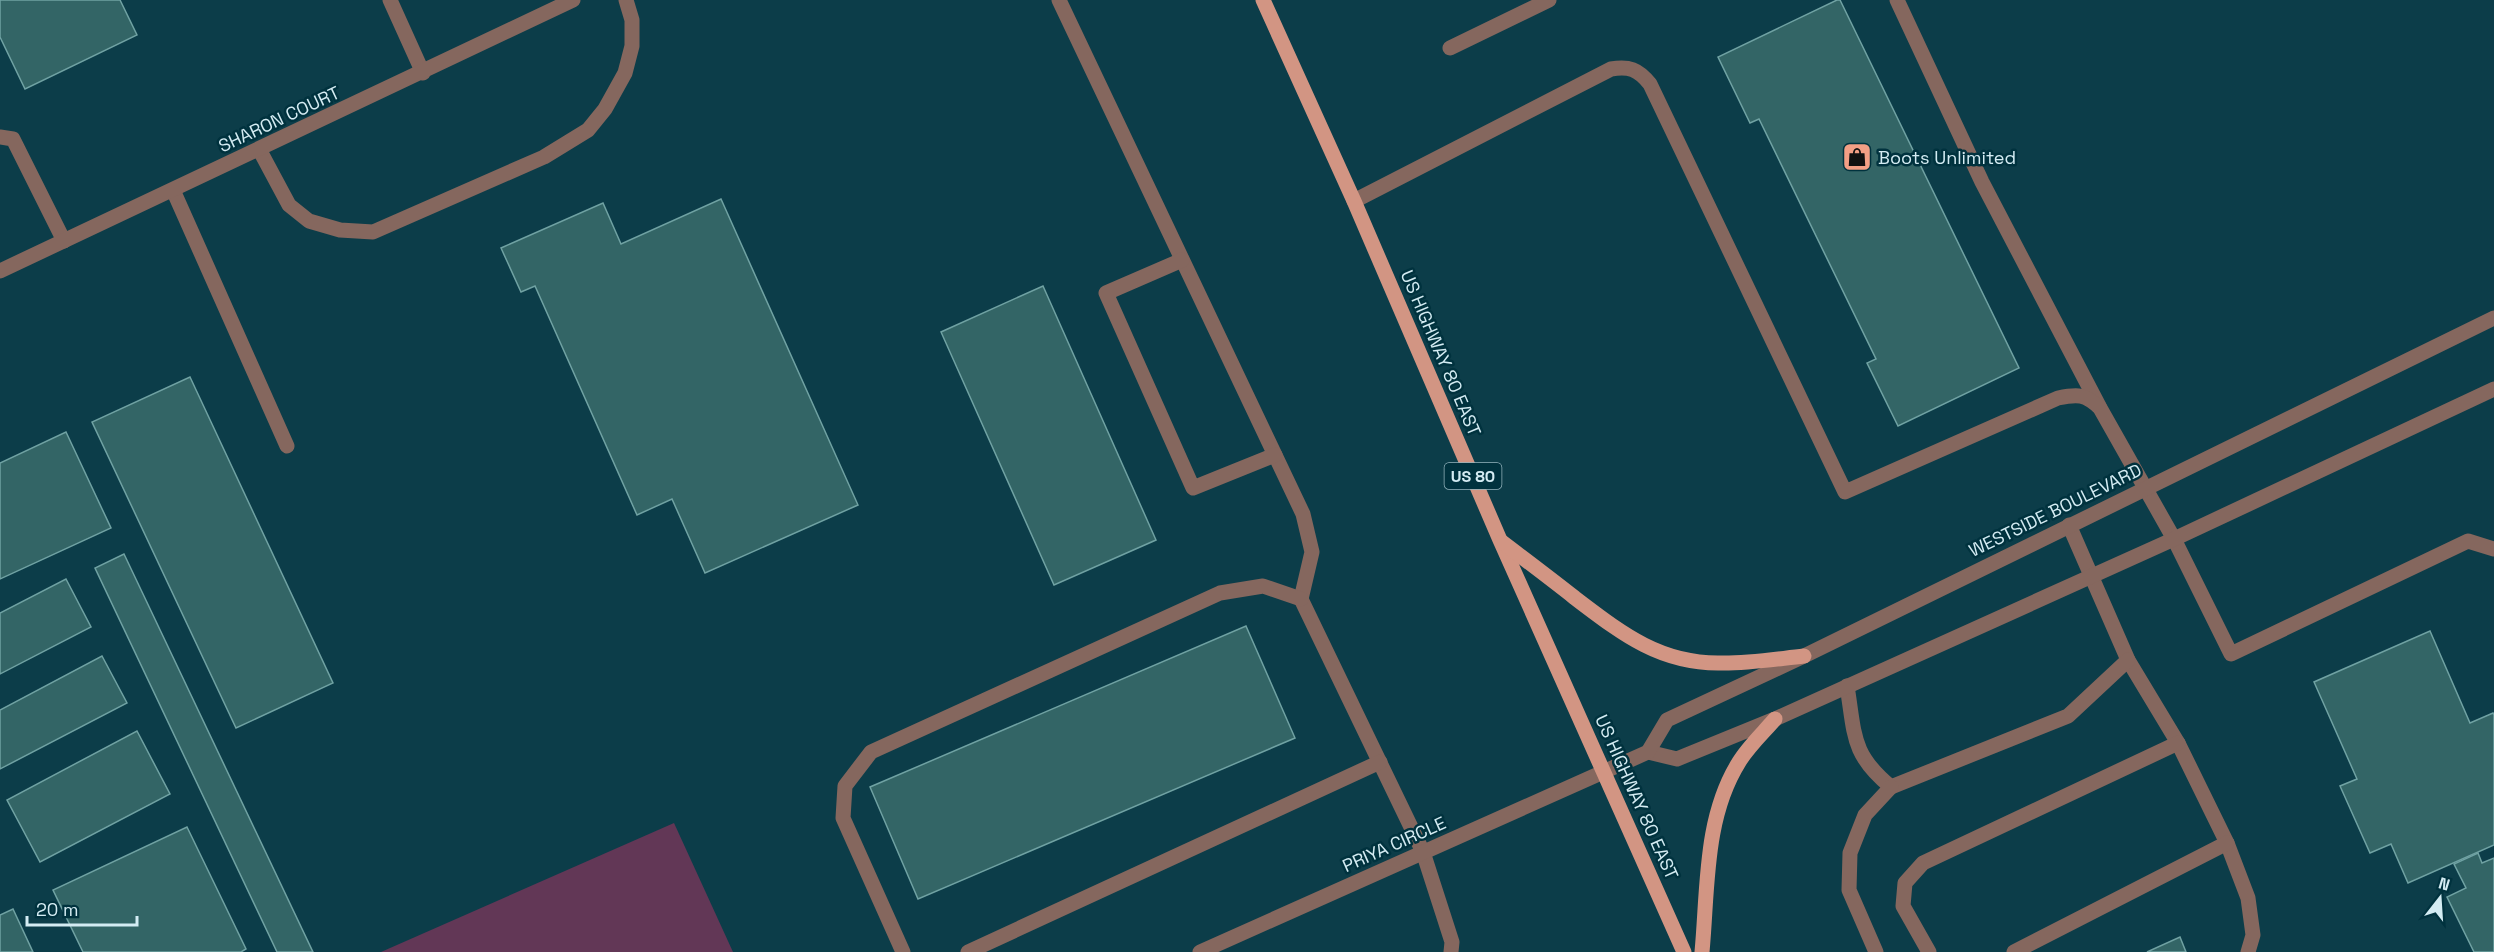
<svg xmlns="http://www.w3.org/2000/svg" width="2494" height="952" viewBox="0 0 2494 952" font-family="'Space Grotesk',sans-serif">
<rect width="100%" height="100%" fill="#0c3d49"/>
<polygon fill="#623756" points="674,823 733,952 381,952"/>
<g fill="#336566" stroke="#70a2a3" stroke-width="1.5">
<polygon points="0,0 120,0 137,35 25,89 0,37"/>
<polygon points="1837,0 1840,0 2019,368 1898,426 1867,363 1876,359 1759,119 1750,123 1718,57"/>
<polygon points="721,199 858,505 705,573 672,499 637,515 535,286 521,292 501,248 603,203 621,244"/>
<polygon points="1043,286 1156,540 1054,585 941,332"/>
<polygon points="190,377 333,683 236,728 92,422"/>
<polygon points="66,432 111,528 0,579 0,463"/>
<polygon points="124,554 313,952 277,952 95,568"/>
<polygon points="66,579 91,627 0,674 0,613"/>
<polygon points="1246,626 1295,738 918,899 870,787"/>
<polygon points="2430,631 2470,723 2493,713 2494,715 2494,845 2408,883 2391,844 2370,853 2340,786 2357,779 2314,682"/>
<polygon points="102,656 127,703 0,769 0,710"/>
<polygon points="137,731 170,794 40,862 7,800"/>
<polygon points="187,827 246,949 241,952 83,952 53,890"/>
<polygon points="2478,853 2482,863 2494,858 2494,952 2474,952 2447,897 2466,888 2454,864"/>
<polygon points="13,909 33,952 0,952 0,915"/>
<polygon points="2180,937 2186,952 2147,952"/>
</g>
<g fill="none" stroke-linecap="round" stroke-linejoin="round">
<g stroke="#85675e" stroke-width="15">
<polyline points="390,0 423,73"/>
<polyline points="1059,0 1303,514 1312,552 1301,599 1423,852 1452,942 1451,952"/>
<polyline points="1897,0 1982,182 2099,406"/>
<polyline points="1450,48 1549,0"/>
<polyline points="0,137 13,139 64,241"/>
<polyline points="259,149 289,205 309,221 340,230 373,232 544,157 588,130 605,109 625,73 632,46 632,20 626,0"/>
<polyline points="173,190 287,446"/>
<path d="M1354 201 1611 69C1629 66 1638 69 1650 84L1845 492 2058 398C2078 394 2085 394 2100 408L2174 539 2231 654 2468 541 2494 549"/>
<polyline points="1182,260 1106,293 1193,488 1275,455"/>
<polyline points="0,271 573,0"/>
<polyline points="2069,525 2128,660 2178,743 2227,843 2248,898 2253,935 2248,952"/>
<path d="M1847 686C1855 735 1851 754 1891 787L2068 716 2128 660"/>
<polyline points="1648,752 1677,759 1775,719 2174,539 2494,389"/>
<polyline points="903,952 843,818 845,786 871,752 1220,593 1263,586 1301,599"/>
<polyline points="968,952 1380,762"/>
<polyline points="1200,952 1648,752 1667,720 1804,656 2494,318"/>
<polyline points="1876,952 1849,890 1850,853 1865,815 1891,787"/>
<polyline points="1929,952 1903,906 1905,883 1923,863 2178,743"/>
<polyline points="2014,952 2227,843"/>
</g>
<g stroke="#d29583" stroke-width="15">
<polyline points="1263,0 1354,201 1500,540 1684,952"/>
<path d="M1502 542C1527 561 1551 579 1575 598 1620 632 1658 663 1718 663 1746 664 1776 659 1804 656"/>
<path d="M1702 952C1708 888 1704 818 1739 762 1748 747 1763 733 1775 719"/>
</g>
</g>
<defs>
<g id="shop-square" transform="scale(1.5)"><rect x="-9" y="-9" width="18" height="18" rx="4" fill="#f39f85" stroke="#00323e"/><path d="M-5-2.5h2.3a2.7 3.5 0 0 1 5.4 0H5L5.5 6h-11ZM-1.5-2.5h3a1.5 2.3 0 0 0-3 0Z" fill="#111"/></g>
</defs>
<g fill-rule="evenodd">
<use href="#shop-square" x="1857" y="157"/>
</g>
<g text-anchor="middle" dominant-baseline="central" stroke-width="5" stroke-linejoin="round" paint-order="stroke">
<rect fill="#00323e" stroke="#94b4bd" stroke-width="1.5" x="1444.5" y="463" width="57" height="26" rx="4.5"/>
<g font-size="16" font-weight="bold" fill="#d4ecf3">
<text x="1473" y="476">US 80</text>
</g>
<g font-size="18" fill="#d4ecf3" stroke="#00323e">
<text transform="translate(279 119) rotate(-25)">SHARON COURT</text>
<text transform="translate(1441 353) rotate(67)">US HIGHWAY 80 EAST</text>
<text transform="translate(2055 510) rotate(-26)">WESTSIDE BOULEVARD</text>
<text transform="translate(1637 797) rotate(66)">US HIGHWAY 80 EAST</text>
<text transform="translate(1394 844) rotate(-24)">PRIYA CIRCLE</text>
</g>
<g font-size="18" fill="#d4ecf3" stroke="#00323e" text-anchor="start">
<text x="1878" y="157">Boots Unlimited</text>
</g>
</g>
<g transform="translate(2440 898) rotate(17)" stroke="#00323e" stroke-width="4.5" paint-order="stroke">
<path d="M0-4.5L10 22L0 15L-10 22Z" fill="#d4ecf3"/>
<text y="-9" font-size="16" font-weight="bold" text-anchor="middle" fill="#d4ecf3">N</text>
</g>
<path d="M27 916v9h110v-9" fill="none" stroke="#d4ecf3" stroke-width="3"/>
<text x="36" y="916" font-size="18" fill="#d4ecf3" stroke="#00323e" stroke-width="4.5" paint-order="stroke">20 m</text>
</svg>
